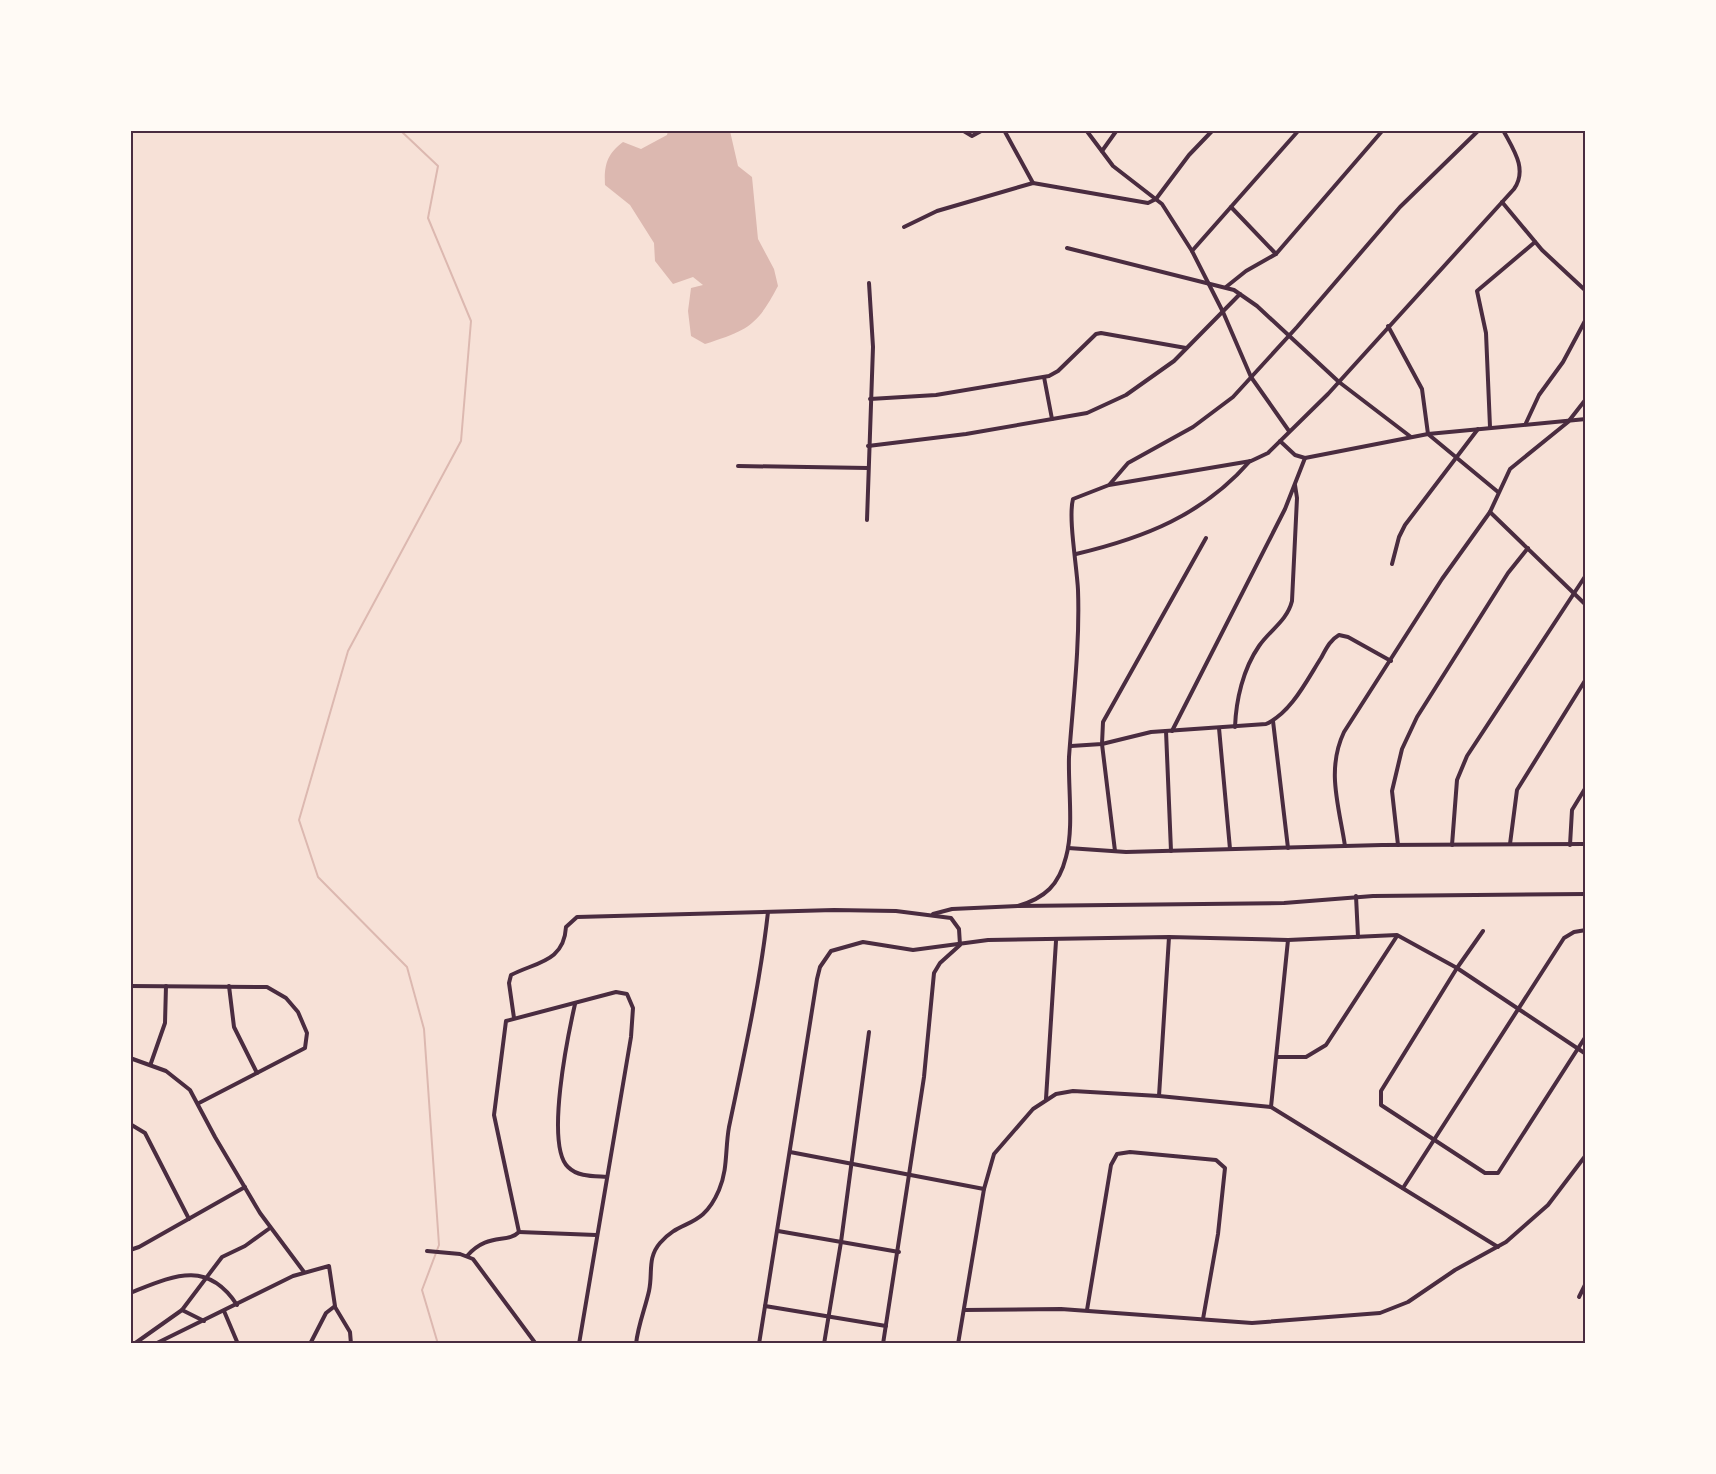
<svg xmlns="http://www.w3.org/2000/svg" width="1716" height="1474" viewBox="0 0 1716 1474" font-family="'Work Sans',sans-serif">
<rect width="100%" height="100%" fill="#f7e1d7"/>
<path fill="#dcb8b0" d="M668 131H730L738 166 752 177 758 239 774 269 778 286C757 326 748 330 705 344L691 336 688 311 691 288 703 285 693 277 673 284 655 261 654 243 630 205 605 185C604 165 607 154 623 142L641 149 667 135Z"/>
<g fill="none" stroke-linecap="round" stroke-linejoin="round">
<polyline stroke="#dcb8b0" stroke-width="2" points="400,130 438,166 428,218 471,321 461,441 348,651 299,820 318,877 407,967 424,1029 439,1245 422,1290 438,1344"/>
<g stroke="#4a2c40" stroke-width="4">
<polyline points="962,130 972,136 983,130"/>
<polyline points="1004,130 1033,183"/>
<polyline points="1086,130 1113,166 1162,204 1192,251"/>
<polyline points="1102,151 1117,130"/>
<polyline points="1502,202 1542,250 1586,291"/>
<polyline points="1231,207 1276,254"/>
<polyline points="904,227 937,211 1033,183 1148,203 1156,199 1189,155 1213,130"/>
<polyline points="1067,248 1234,290 1257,306 1339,382 1411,437"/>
<polyline points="1226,287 1246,271 1276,254 1383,130"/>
<polyline points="1388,326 1422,389 1428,434 1498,492"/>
<polyline points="1044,377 1052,419"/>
<polyline points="870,399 936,395 1049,376 1058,371 1096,334 1101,333 1186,348"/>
<polyline points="1526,423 1539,395 1563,362 1586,319"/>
<polyline points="1490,427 1486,333 1477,291 1535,242"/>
<polyline points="1289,431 1251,377 1223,312 1192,251 1299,130"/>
<polyline points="1280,441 1295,455 1305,458 1428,434 1586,419"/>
<polyline points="868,446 966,434 1087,413 1126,395 1174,361 1240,294"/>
<polyline points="738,466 868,468"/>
<polyline points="1110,484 1128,463 1193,427 1233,397 1297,327 1400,207 1479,130"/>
<polyline points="1490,512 1586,605"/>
<polyline points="867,520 873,347 869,283"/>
<path d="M1076 554C1144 538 1203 515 1250 461"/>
<polyline points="1392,564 1399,537 1405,525 1478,429"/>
<polyline points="1273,721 1288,848"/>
<path d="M1235 727C1236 700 1243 669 1259 646 1270 630 1287 621 1292 601L1297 498 1295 485"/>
<polyline points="1219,728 1230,849"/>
<polyline points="1166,731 1171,851"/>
<polyline points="1172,731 1285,509 1305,458"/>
<path d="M1071 746 1102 744 1151 732 1266 724C1291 713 1307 680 1321 658 1326 649 1330 640 1339 635L1348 637 1391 661"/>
<polyline points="1510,844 1517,790 1586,679"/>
<polyline points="1398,845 1392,791 1402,749 1417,717 1508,573 1528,548"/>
<polyline points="1452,845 1457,780 1467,756 1586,575"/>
<polyline points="1570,845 1572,810 1586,787"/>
<path d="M1345 846C1339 806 1326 770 1344 732L1442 579 1490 512 1510 469 1568 422 1586 399"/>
<polyline points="1068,848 1126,852 1382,845 1586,844"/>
<polyline points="1115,851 1102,744 1103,722 1206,538"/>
<polyline points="1356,896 1358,937"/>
<path d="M1018 906C1045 898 1059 885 1066 857 1074 828 1068 788 1069 757 1073 701 1080 646 1078 590 1077 567 1068 518 1073 499L1109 485 1251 461 1268 453 1328 394 1514 189C1528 169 1513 149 1503 130"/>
<polyline points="933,914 952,909 1018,906 1284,903 1373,896 1586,894"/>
<polyline points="1483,931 1457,968 1381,1091 1381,1105 1485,1173 1498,1173 1586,1036"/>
<polyline points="130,986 267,987 286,998 298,1012 307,1033 305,1048 199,1103"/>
<polyline points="229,986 234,1027 257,1073"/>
<path d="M575 1004C568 1035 545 1145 568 1167 578 1177 594 1176 607 1177"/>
<path d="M514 1018 509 983 511 975C536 962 564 962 566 927L577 917 834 910 896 911 951 918 959 929 960 945 940 963 934 973 924 1077 883 1344"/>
<polyline points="1278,1057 1306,1057 1326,1045 1397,936"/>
<polyline points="130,1058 166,1071 190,1090 215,1137 260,1213 304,1272"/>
<polyline points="151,1063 165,1023 166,986"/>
<polyline points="1159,1096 1169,937"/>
<polyline points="1046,1099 1056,941"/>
<polyline points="1271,1107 1288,940"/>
<polyline points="130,1124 145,1133 189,1219"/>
<polyline points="790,1152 984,1189"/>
<polyline points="1403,1188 1564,938 1574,932 1586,930"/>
<polyline points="778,1231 899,1252"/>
<polyline points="519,1232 596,1235"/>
<polyline points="130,1250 139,1247 245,1187"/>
<polyline points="427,1251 460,1254 473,1259 536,1344"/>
<path d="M467 1256C488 1232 507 1244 519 1232L494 1115 506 1021 616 992 627 994 633 1008 631 1037 579 1344"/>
<path d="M130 1293C173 1276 207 1259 237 1305"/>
<polyline points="1579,1297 1586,1283"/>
<polyline points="765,1306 886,1326"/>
<polyline points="335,1307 350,1332 351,1344"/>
<polyline points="182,1310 204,1321"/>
<polyline points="964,1310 1061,1309 1252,1323 1380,1313 1408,1302 1455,1270 1506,1242 1548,1205 1586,1155"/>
<polyline points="1087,1310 1111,1165 1117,1154 1130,1152 1216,1160 1225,1168 1218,1234 1203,1319"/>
<polyline points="224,1311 238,1344"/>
<polyline points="134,1344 182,1310 222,1257 245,1246 270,1228"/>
<polyline points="155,1344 293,1276 329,1266 335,1306 326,1313 310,1344"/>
<path d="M636 1344C638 1325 645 1309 649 1291 653 1273 647 1258 660 1243 681 1218 702 1230 719 1190 728 1169 725 1149 729 1127 744 1055 760 984 768 912"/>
<polyline points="759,1344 817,979 820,967 831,951 863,942 913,950 988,940 1169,937 1288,940 1397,935 1457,968 1586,1054"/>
<polyline points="824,1344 841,1242 869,1032"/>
<polyline points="958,1344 984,1189 994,1154 1033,1109 1056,1094 1073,1091 1159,1096 1271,1107 1498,1247"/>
</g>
</g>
<rect width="1716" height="1474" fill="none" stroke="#fffaf5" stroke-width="264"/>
<rect x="132" y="132" width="1452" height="1210" fill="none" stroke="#4a2c40" stroke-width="2"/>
</svg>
